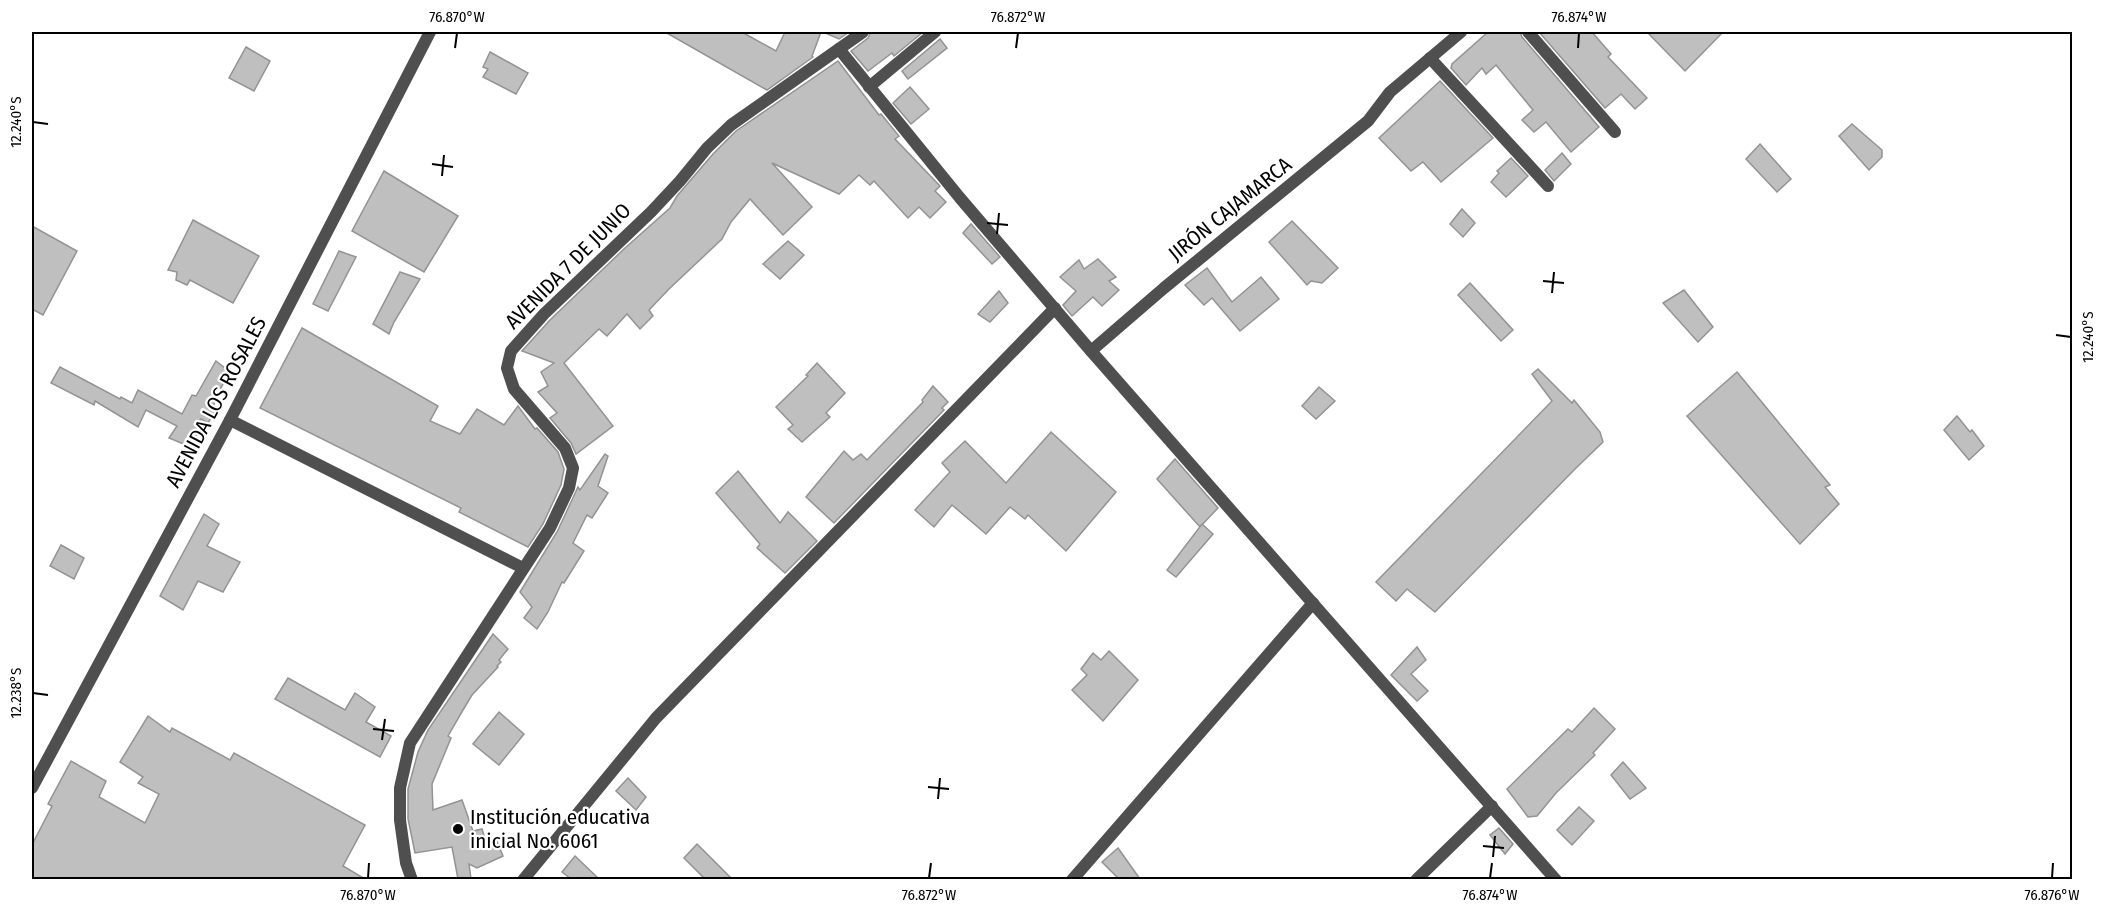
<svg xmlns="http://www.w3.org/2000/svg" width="2104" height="911" viewBox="0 0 2104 911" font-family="'Fira Sans Condensed',sans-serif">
<rect width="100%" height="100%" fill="#fff"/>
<g fill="#bfbfbf" stroke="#939393" stroke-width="1.5">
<polygon points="665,32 742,32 776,51 785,32 821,32 812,56 813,57 767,90"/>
<polygon points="823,32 849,32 839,39"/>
<polygon points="871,32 923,32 894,56 892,53 868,71 851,51 868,38"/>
<polygon points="1488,32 1520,32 1522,37 1599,127 1571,152 1546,122 1534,132 1522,120 1533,110 1496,65 1486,74 1482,68 1466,85 1451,68 1452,64"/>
<polygon points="1539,32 1592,32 1611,54 1608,57 1647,98 1635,109 1621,94 1605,108"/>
<polygon points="1647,32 1723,32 1685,71"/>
<polygon points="940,39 947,48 908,79 902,71"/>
<polygon points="246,47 270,61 254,91 229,78"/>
<polygon points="490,52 528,73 516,94 483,77 488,69 483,67"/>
<polygon points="838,61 879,115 881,114 899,136 895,139 940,186 935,191 946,202 930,218 919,207 908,218 874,181 870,185 859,175 839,194 772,163 812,207 783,235 750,199 731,222 722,239 669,289 649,310 653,316 640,329 627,314 607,336 599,329 564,363 613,426 576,454 571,443 550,418 557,413 538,392 548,386 541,372 554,363 522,351 550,320 625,248 670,208 677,196 713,154 736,131"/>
<polygon points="1440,81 1493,138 1441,182 1423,162 1411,171 1379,138"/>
<polygon points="910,87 929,109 911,124 893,103"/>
<polygon points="1852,124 1882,150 1882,157 1869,170 1839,136"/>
<polygon points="1760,144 1791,179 1777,192 1746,159"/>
<polygon points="1562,153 1571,164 1554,181 1545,170"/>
<polygon points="1511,158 1528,176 1506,197 1491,182 1499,173 1497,171"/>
<polygon points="384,171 458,216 424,272 352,231"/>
<polygon points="1462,209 1475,223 1463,237 1450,224"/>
<polygon points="193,220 259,256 233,303 190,280 187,285 176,280 177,272 168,270"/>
<polygon points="1292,221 1338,268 1322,283 1311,281 1307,285 1269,242"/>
<polygon points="971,224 1000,257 992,264 963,233"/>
<polygon points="32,226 77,251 43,315 32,309"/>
<polygon points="788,241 804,255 780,279 763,264"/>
<polygon points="339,251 356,257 328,311 313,304"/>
<polygon points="1098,259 1116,277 1109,281 1119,290 1102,306 1093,297 1072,316 1063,305 1076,291 1060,277 1079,260 1084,269"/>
<polygon points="1207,268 1232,302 1261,277 1279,299 1240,331 1212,298 1204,305 1185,285"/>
<polygon points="400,272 420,279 394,322 389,334 373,324"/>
<polygon points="1470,283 1513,330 1501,341 1458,295"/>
<polygon points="1684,290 1713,327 1698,342 1663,303"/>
<polygon points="999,291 1008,303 990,322 978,314"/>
<polygon points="302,328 438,406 430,421 460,434 477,409 504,425 518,406 535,429 537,428 558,452 564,469 561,485 543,524 528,547 459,512 461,508 260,408"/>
<polygon points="216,361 230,372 219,391 213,407 216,410 208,423 201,419 198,423 201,425 196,436 192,434 186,445 169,438 177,426 146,410 138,427 95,401 94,405 51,383 60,367 120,399 121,397 132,403 138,390 182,414 192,395 196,396"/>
<polygon points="817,363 845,393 826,413 830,417 802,442 788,429 793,425 776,407 808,376 806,375"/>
<polygon points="1538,369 1572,403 1574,400 1600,432 1603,442 1575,469 1435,612 1407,589 1396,601 1376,582 1552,401 1532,374"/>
<polygon points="1737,372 1830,485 1825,487 1839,504 1800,544 1687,416"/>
<polygon points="933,386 948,402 942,408 944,410 834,523 806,497 844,451 853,460 861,454 867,460 923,402 922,400"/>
<polygon points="1319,387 1335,401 1316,419 1302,406"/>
<polygon points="1957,416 1970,432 1972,430 1984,446 1969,460 1944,430"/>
<polygon points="1051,432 1116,492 1066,551 1028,515 1025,519 1010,507 986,534 952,505 934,527 915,510 950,472 942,463 965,441 1006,483"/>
<polygon points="605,454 608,456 598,486 608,493 592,518 587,515 573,543 584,551 564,583 562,582 548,612 537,629 524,618 532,607 520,592 557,532 578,487 580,490"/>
<polygon points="1175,459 1218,508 1200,527 1157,479"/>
<polygon points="738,471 780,523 788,512 817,541 785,573 757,548 760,544 716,493"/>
<polygon points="204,514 219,524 207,546 240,562 223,592 198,581 183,610 160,596"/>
<polygon points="1202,524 1213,534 1176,577 1167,570"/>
<polygon points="61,545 84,558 74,579 50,566"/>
<polygon points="493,634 508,649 499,660 501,662 497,666 498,667 472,695 463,710 448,736 451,738 432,784 433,810 462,800 473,831 482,829 486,842 496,839 503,856 477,868 469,864 471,879 458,879 452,847 415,853 408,819 408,789 418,752 428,730"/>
<polygon points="1417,647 1426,660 1411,674 1428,691 1417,701 1391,675"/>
<polygon points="1109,651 1138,680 1103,721 1072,690 1087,675 1081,669 1093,653 1101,660"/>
<polygon points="288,678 345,710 355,693 375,707 366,722 391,736 380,757 275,699"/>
<polygon points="1594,708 1615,729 1593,753 1595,755 1556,793 1537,816 1528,817 1507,789 1568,729 1572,732"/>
<polygon points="499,712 524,734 499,765 473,744"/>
<polygon points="148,716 170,732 172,728 230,760 234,753 365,825 343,866 365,879 32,879 32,845 52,806 48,804 71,761 106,781 99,797 145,823 159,794 138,783 143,777 120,762"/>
<polygon points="1623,762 1646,788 1630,799 1611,775"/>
<polygon points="628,778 646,797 636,810 616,791"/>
<polygon points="1579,807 1594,821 1572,845 1557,830"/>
<polygon points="1499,828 1513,844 1505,854 1490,835"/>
<polygon points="697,844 732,879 705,879 684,858"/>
<polygon points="1118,848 1140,879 1119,879 1102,862"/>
<polygon points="575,856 599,879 571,879 562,872"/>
</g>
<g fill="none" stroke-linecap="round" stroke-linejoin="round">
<g stroke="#4f4f4f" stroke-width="12">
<polyline points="1528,32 1615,132"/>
<polyline points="839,49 960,198 1091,351 1556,880"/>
<polyline points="1430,58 1548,186"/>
<polyline points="869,87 935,32"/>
<polyline points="1091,351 1164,288 1368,121 1390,92 1461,32"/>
<polyline points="230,420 523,568"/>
<polyline points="32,788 230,420 430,32"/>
<polyline points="412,880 406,863 400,820 400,788 410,743 550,528 569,488 573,468 565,448 514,389 507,368 511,351 544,314 651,212 680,181 707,148 731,125 863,32"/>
<polyline points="523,880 656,718 1055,308"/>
<polyline points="1072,880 1313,603"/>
<polyline points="1416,880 1492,806"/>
</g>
</g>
<path fill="none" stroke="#000" stroke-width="2" d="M455 48 457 33M1016 48 1018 33M1578 48 1579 33M33 122 48 124M432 164 453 167M442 176 444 155M987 223 1008 225M997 234 999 213M1543 281 1564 283M1552 293 1554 272M2056 335 2071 337M33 693 48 695M373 729 394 731M382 740 385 719M928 787 949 789M938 799 940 778M1483 846 1504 848M1493 857 1495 836M368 878 369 863M929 878 931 863M1490 878 1492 863M2052 878 2053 863"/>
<circle fill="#000" stroke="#fff" stroke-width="2" cx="458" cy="829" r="6"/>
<g text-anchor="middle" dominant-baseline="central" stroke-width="4.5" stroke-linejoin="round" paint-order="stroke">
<g font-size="21" fill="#000" stroke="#fff">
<text transform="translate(1230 209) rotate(-39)">JIRÓN CAJAMARCA</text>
<text transform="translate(568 266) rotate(-45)">AVENIDA 7 DE JUNIO</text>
<text transform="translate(216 402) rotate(-62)">AVENIDA LOS ROSALES</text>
</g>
<g font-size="21" fill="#000" stroke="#fff" text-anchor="start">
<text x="470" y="817">Institución educativa<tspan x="470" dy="24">inicial No. 6061</tspan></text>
</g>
</g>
<rect width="2104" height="911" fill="none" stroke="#ffffff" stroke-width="66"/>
<rect x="33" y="33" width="2038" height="845" fill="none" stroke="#000" stroke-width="2"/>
<g font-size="15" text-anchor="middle" fill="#000">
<text x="457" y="22">76.870°W</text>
<text x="1018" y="22">76.872°W</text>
<text x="1579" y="22">76.874°W</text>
<text transform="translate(16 122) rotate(-90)" y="5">12.240°S</text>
<text transform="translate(2088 337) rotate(-90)" y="5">12.240°S</text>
<text transform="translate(16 693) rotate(-90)" y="5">12.238°S</text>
<text x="368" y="900">76.870°W</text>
<text x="929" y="900">76.872°W</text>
<text x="1490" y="900">76.874°W</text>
<text x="2052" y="900">76.876°W</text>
</g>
</svg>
